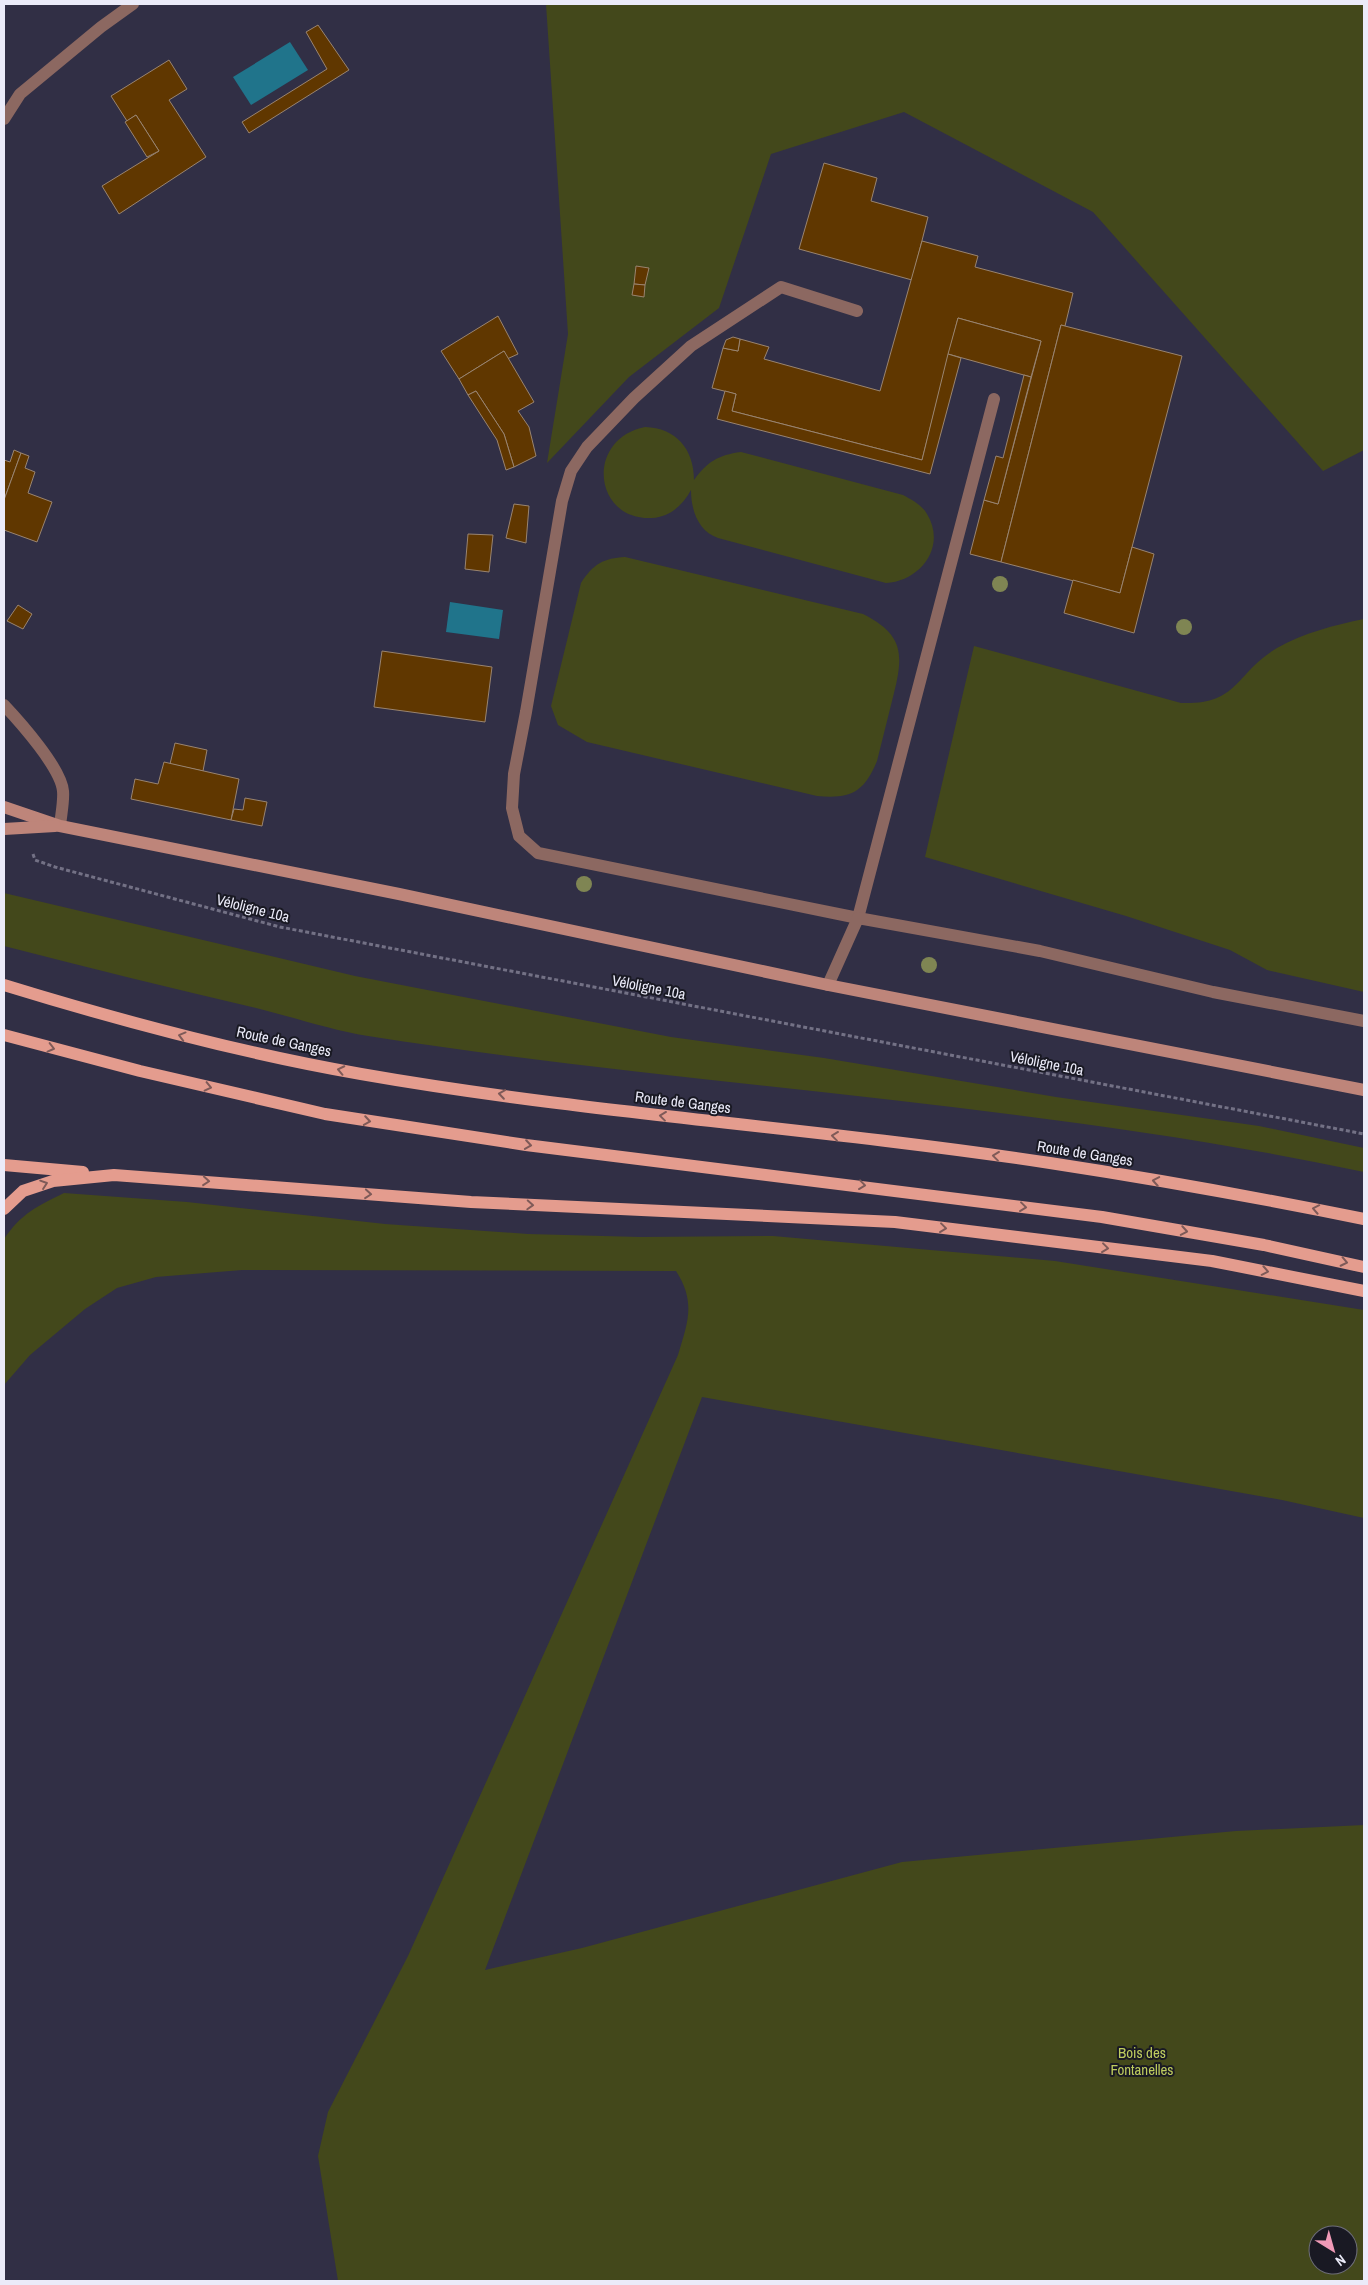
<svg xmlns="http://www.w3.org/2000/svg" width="1368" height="2285" viewBox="0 0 1368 2285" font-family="'Archivo Narrow',sans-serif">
<rect width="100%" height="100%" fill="#312f45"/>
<g fill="#43481b" fill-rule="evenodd">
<polygon points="546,4 1364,4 1364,450 1323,471 1093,212 904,112 771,154 719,308 629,377 547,463 568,334"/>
<path d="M645 427C676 428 694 449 694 480 707 462 718 455 741 452L903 495C912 500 922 505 927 514 947 547 920 581 886 583L718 538C698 531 691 510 691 490 683 505 670 517 652 518 593 521 585 439 645 427Z"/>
<path d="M625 557 863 614C907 636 903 658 892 701 887 721 882 741 877 761 864 793 850 799 817 796L587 742 558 725 551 706 581 583C593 564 604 558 625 557Z"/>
<path d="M1364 619V992L1267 970 1230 950 1126 916 925 857 974 646 1181 703C1239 705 1235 673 1277 648 1303 633 1335 625 1364 619Z"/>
<path d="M4 893 355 976 671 1037 824 1058 1056 1097 1259 1126 1364 1148V1172C1036 1102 699 1088 368 1036 331 1030 296 1018 260 1009 174 989 89 968 4 946Z"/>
<path d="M64 1193 187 1202 385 1224 528 1234 640 1237 773 1236 1055 1261 1364 1310V1518L1282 1500 702 1397 485 1970 582 1948 902 1862 1236 1831 1364 1825V2281H338L318 2156 328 2112 408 1956 678 1355C688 1322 696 1302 676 1271L242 1270 156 1277 117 1288 85 1309 30 1355 4 1385V1239C21 1214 37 1206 64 1193ZM1318 2235H1348V2265H1318Z"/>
</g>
<g fill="#20748b">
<polygon points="290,42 308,70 251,105 233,77"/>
<polygon points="450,602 503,610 499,639 446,632"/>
</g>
<g fill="#603700" stroke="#998470">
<polygon points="318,25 349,70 249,133 242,122 327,69 306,32"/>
<polygon points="169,60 187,89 169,100 206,157 119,214 102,186 159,151 136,115 127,121 111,96"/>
<polygon points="136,115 159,151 147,157 125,122"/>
<polygon points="824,163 877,178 871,201 928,217 912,280 799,249"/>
<polygon points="922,241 978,256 975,267 1073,293 1065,326 1061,325 1001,562 970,554 984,500 998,504 1041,341 958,318 922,460 732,411 736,394 712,388 723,348 738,351 740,339 769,347 764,359 880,391"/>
<polygon points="636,266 649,268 645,285 634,284"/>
<polygon points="634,284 645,285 644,297 632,295"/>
<polygon points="498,316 518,354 507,359 504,351 459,379 441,351"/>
<polygon points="958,318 1041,341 1031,377 948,354"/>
<polygon points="1061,325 1182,356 1120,593 1001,562"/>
<polygon points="733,337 740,339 738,351 723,348 726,340"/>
<polygon points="504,351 534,402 518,411 529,427 536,456 514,467 504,434 476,391 468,395 459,379"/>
<polygon points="948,354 961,358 930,474 717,419 725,391 736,394 732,411 922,460"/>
<polygon points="1024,375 1031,377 998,504 984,500 996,456 1003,458"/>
<polygon points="476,391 504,434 514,467 506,470 497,440 468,395"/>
<polygon points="14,450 21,453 4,500 4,460 10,462"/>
<polygon points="21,453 29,456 25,468 35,472 28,493 52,502 37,542 4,530 4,500"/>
<polygon points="514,504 529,506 526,543 506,538"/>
<polygon points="468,534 493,535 489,572 465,569"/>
<polygon points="1132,547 1154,554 1134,633 1064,613 1073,580 1120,593"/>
<polygon points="18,605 32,614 23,629 7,621"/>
<polygon points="382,651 492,667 485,722 374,707"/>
<polygon points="175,743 207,750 203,771 170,764"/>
<polygon points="164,762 239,779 231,820 131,799 135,779 158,784"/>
<polygon points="245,798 267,802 262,826 231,820 234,809 243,810"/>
</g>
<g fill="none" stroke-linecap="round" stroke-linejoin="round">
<polyline stroke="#737185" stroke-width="3" stroke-dasharray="4 2.5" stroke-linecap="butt" points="33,854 35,860 55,867 280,927 1364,1134"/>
<g stroke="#8c6861" stroke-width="12">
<polyline points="4,119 20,94 101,27 133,4"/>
<polyline points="857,311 781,287 691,346 634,398 587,447 571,471 562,501 526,712 514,774 512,808 519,836 538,853 858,918 994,399"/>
<path d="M4 705C20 722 61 768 63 791 64 801 61 815 60 826"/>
<polyline points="828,985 858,918 1040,951 1213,992 1364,1021"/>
</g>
<g stroke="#be857a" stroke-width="12">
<polyline points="4,807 60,826 399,894 828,985 1364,1090"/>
<polyline points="4,829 55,826"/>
</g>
<g stroke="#e49c8e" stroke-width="12">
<path d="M4 985C121 1021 240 1053 361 1074 589 1114 821 1128 1050 1163 1155 1179 1260 1198 1364 1219"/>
<polyline points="4,1035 140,1071 325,1114 526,1145 1102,1217 1264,1245 1364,1267"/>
<polyline points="4,1165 83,1172"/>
<polyline points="4,1209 23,1191 53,1181 114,1175 471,1202 895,1222 1212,1261 1364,1291"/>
</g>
</g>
<g fill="#7f8553">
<circle cx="1000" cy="584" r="8"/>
<circle cx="1184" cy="627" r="8"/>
<circle cx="584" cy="884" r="8"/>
<circle cx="929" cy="965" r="8"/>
</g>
<defs><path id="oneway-chevron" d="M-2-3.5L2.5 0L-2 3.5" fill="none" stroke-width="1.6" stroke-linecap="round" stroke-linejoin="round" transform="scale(1.25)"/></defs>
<g stroke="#7e5a58">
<use href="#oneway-chevron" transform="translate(182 1036) rotate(-165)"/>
<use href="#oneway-chevron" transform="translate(51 1048) rotate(14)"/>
<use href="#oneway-chevron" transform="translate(341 1070) rotate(-168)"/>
<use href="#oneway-chevron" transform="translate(208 1087) rotate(13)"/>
<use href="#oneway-chevron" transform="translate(502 1094) rotate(-172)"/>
<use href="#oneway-chevron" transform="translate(663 1116) rotate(-173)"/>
<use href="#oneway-chevron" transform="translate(367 1121) rotate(9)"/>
<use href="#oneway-chevron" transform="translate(835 1136) rotate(-173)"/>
<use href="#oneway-chevron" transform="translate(528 1145) rotate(8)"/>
<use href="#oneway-chevron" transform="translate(996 1156) rotate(-173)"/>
<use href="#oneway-chevron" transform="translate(206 1181) rotate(5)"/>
<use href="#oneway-chevron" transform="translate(1156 1181) rotate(-170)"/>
<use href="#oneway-chevron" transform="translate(44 1184) rotate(-19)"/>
<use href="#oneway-chevron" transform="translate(862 1185) rotate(7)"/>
<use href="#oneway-chevron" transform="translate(368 1194) rotate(5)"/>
<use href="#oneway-chevron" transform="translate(530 1205) rotate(3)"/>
<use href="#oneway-chevron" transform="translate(1023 1207) rotate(7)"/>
<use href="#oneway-chevron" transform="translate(1316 1209) rotate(-169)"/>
<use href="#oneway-chevron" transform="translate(943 1228) rotate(7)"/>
<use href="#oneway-chevron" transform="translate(1184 1231) rotate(10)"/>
<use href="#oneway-chevron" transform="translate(1105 1248) rotate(7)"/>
<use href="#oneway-chevron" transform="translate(1344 1262) rotate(12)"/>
<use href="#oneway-chevron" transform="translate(1265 1271) rotate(11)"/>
</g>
<g text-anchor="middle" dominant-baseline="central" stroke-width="4" stroke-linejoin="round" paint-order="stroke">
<g font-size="15" fill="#ebebf9" stroke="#191923">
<text transform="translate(253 908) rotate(14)">Véloligne 10a</text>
<text transform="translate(649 987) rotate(11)">Véloligne 10a</text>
<text transform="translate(284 1041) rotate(12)">Route de Ganges</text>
<text transform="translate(1047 1063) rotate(11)">Véloligne 10a</text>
<text transform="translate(683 1102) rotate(7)">Route de Ganges</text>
<text transform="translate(1085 1153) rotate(9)">Route de Ganges</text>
</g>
<g font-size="15" fill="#becc5e" stroke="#191923">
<text x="1142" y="2052">Bois des<tspan x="1142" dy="17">Fontanelles</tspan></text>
</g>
</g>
<rect width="1368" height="2285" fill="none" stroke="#ebebf9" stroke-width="10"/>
<g transform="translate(1333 2250) rotate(143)"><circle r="24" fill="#191923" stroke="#6d6d79"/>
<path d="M0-4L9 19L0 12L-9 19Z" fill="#f09ab7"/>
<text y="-8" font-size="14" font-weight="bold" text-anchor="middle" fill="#ebebf9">N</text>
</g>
</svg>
